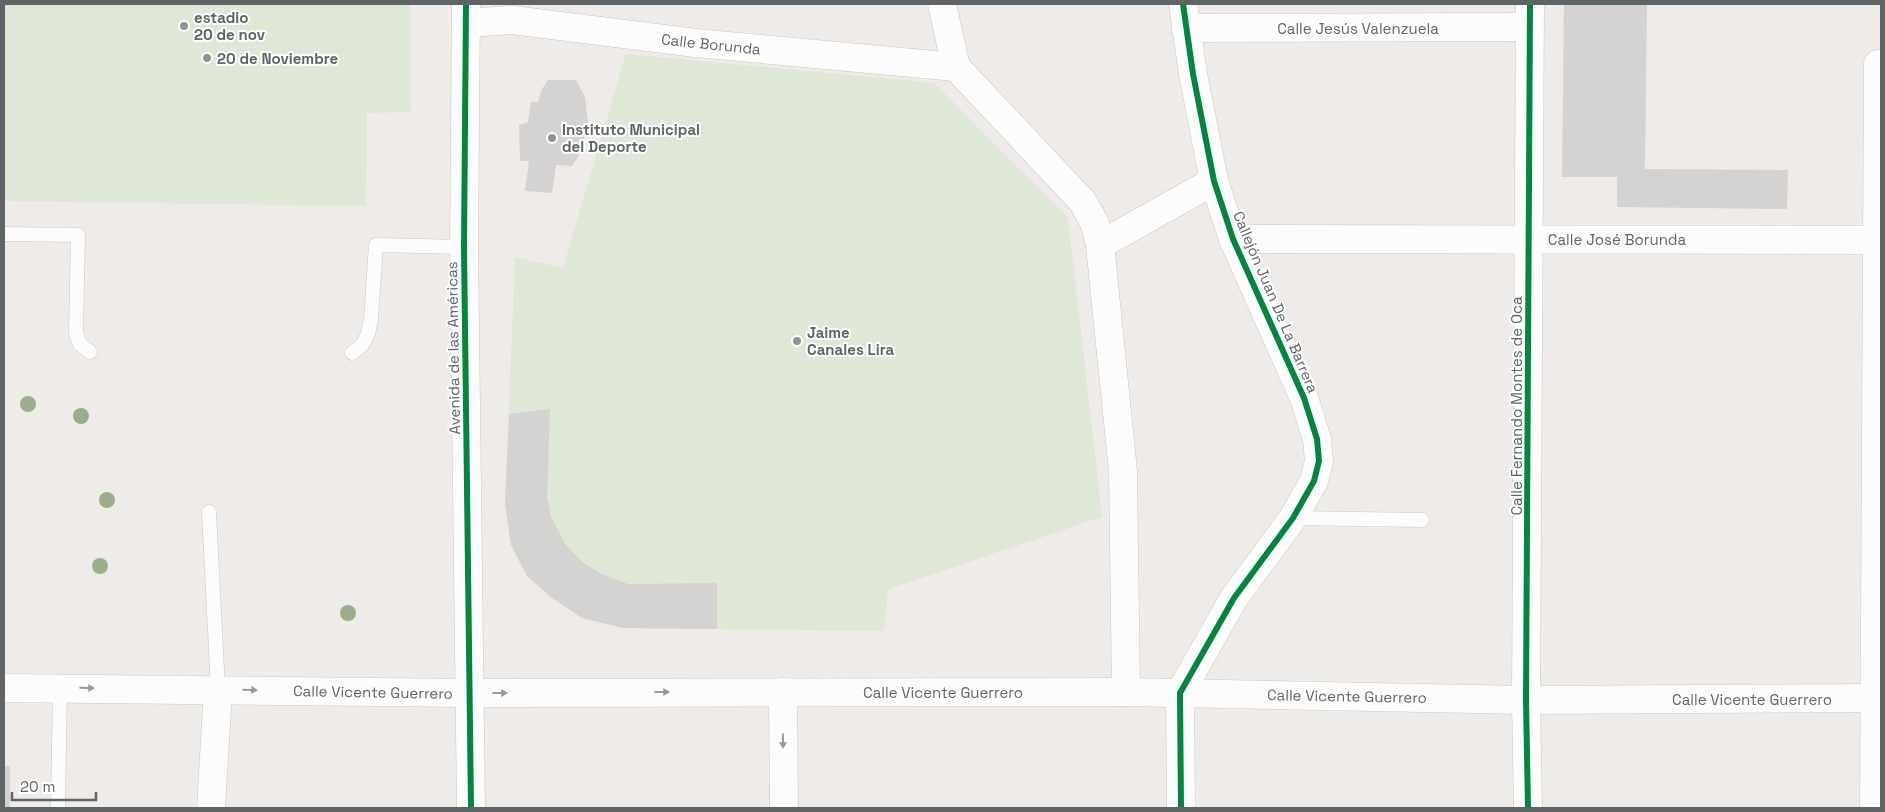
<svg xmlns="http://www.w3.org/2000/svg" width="1885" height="812" viewBox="0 0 1885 812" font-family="'Space Grotesk',sans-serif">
<rect width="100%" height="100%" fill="#eeebe9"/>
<g fill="#dfe7d6">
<polygon points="4,4 410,4 411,112 367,113 366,206 4,201"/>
<polygon points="626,54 934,83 1068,218 1102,517 888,589 884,631 623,628 582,618 552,598 527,576 511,545 505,504 515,257 563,268"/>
</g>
<g fill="#d5d2d2">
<polygon points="1564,4 1647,4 1645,169 1788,170 1787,209 1617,207 1617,177 1562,177"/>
<polygon points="548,80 576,80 585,97 588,122 581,152 572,166 556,165 552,193 525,191 529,161 520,161 519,125 528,122 531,102 538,102 542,89"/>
<polygon points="550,409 547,497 551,517 565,544 583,563 602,574 628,584 717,583 717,629 623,628 582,618 552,598 527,576 511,545 505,504 509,414"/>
<rect x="4" y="766" width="6" height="42"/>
</g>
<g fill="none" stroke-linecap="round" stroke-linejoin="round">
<g stroke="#c9c8c7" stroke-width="15">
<g id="lane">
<polyline points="4,234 78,235 76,333 80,344 90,352"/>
<polyline points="352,353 362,345 368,334 371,319 376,245 464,247"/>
<polyline points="209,512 218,690"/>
<polyline points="1293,518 1422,520"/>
<polyline points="58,808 60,688"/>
</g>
</g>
<g stroke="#c9c8c7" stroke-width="29">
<g id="street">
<polyline points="466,4 464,247 471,808"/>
<polyline points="942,4 956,67"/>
<polyline points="466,23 512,20 696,43 956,67"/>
<polyline points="1186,28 1529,27"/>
<polyline points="956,67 1083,202 1095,224 1100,245 1123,471 1126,692"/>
<polyline points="1233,239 1881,240"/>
<polyline points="1100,245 1214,181"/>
<polyline points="783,692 784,808"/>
<polyline points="211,808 218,690"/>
<polyline points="1181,808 1180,693 1234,598 1293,518 1314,481 1319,461 1317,439 1304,398 1233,239 1214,181 1193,74 1183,4"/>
<polyline points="1528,808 1526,700 1530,4"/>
<polyline points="1874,808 1878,64"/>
</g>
</g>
<g stroke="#c9c9c8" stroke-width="29">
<polyline id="secondary" points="4,688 470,693 1126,692 1526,700 1881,698"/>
</g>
<use href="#lane" stroke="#fcfcfc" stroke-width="14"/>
<use href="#street" stroke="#fcfcfc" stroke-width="28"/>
<use href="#secondary" stroke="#fcfcfc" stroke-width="28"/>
<g stroke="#fff" stroke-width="9">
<g id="cycleway">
<polyline points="466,4 464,247 471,808"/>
<polyline points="1181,808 1180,693 1234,598 1293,518 1314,481 1319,461 1317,439 1304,398 1233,239 1214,181 1193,74 1183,4"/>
<polyline points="1528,808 1526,700 1530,4"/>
</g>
</g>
<use href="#cycleway" stroke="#00873e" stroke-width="6"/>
</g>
<g fill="#99af8b">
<circle cx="28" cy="404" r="8"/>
<circle cx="81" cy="416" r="8"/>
<circle cx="107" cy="500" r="8"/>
<circle cx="100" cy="566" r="8"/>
<circle cx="348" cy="613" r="8"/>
</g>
<defs><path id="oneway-solid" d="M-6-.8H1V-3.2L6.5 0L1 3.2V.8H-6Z" transform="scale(1.25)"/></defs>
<g fill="#969a9a">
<use href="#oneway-solid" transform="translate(87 688) rotate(1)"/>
<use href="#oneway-solid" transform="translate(250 690) rotate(1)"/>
<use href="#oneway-solid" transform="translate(662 692)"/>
<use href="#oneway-solid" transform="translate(500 693)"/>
<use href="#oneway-solid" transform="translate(783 741) rotate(89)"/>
</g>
<g fill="#919494" stroke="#fff" stroke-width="2">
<circle cx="184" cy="26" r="5"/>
<circle cx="207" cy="58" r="5"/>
<circle cx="552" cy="138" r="5"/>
<circle cx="797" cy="341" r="5"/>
</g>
<g text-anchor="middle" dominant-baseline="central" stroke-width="4" stroke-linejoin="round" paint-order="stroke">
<g font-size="15" font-weight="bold" fill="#5f6566" stroke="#fff" text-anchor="start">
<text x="194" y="17">estadio<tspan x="194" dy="17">20 de nov</tspan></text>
<text x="217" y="58">20 de Noviembre</text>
<text x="562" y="129">Instituto Municipal<tspan x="562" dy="17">del Deporte</tspan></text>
<text x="807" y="332">Jaime<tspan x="807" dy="17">Canales Lira</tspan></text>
</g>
<g font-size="15" fill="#5f6566" stroke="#fff">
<text x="1358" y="28">Calle Jesús Valenzuela</text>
<text transform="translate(711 44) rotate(6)">Calle Borunda</text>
<text x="1617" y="239">Calle José Borunda</text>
<text transform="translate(1276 302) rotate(67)">Callejón Juan De La Barrera</text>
<text transform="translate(453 348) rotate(-91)">Avenida de las Américas</text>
<text transform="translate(1516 406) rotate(-90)">Calle Fernando Montes de Oca</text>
<text transform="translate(373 692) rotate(1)">Calle Vicente Guerrero</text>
<text x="943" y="692">Calle Vicente Guerrero</text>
<text transform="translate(1347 696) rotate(1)">Calle Vicente Guerrero</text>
<text x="1752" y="699">Calle Vicente Guerrero</text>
</g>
</g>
<rect width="1885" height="812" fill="none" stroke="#5f6566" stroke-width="10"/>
<path d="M12 792v8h84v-8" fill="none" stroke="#5f6566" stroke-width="2.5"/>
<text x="20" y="792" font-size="15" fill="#5f6566" stroke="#ffffff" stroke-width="4" paint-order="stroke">20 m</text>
</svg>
